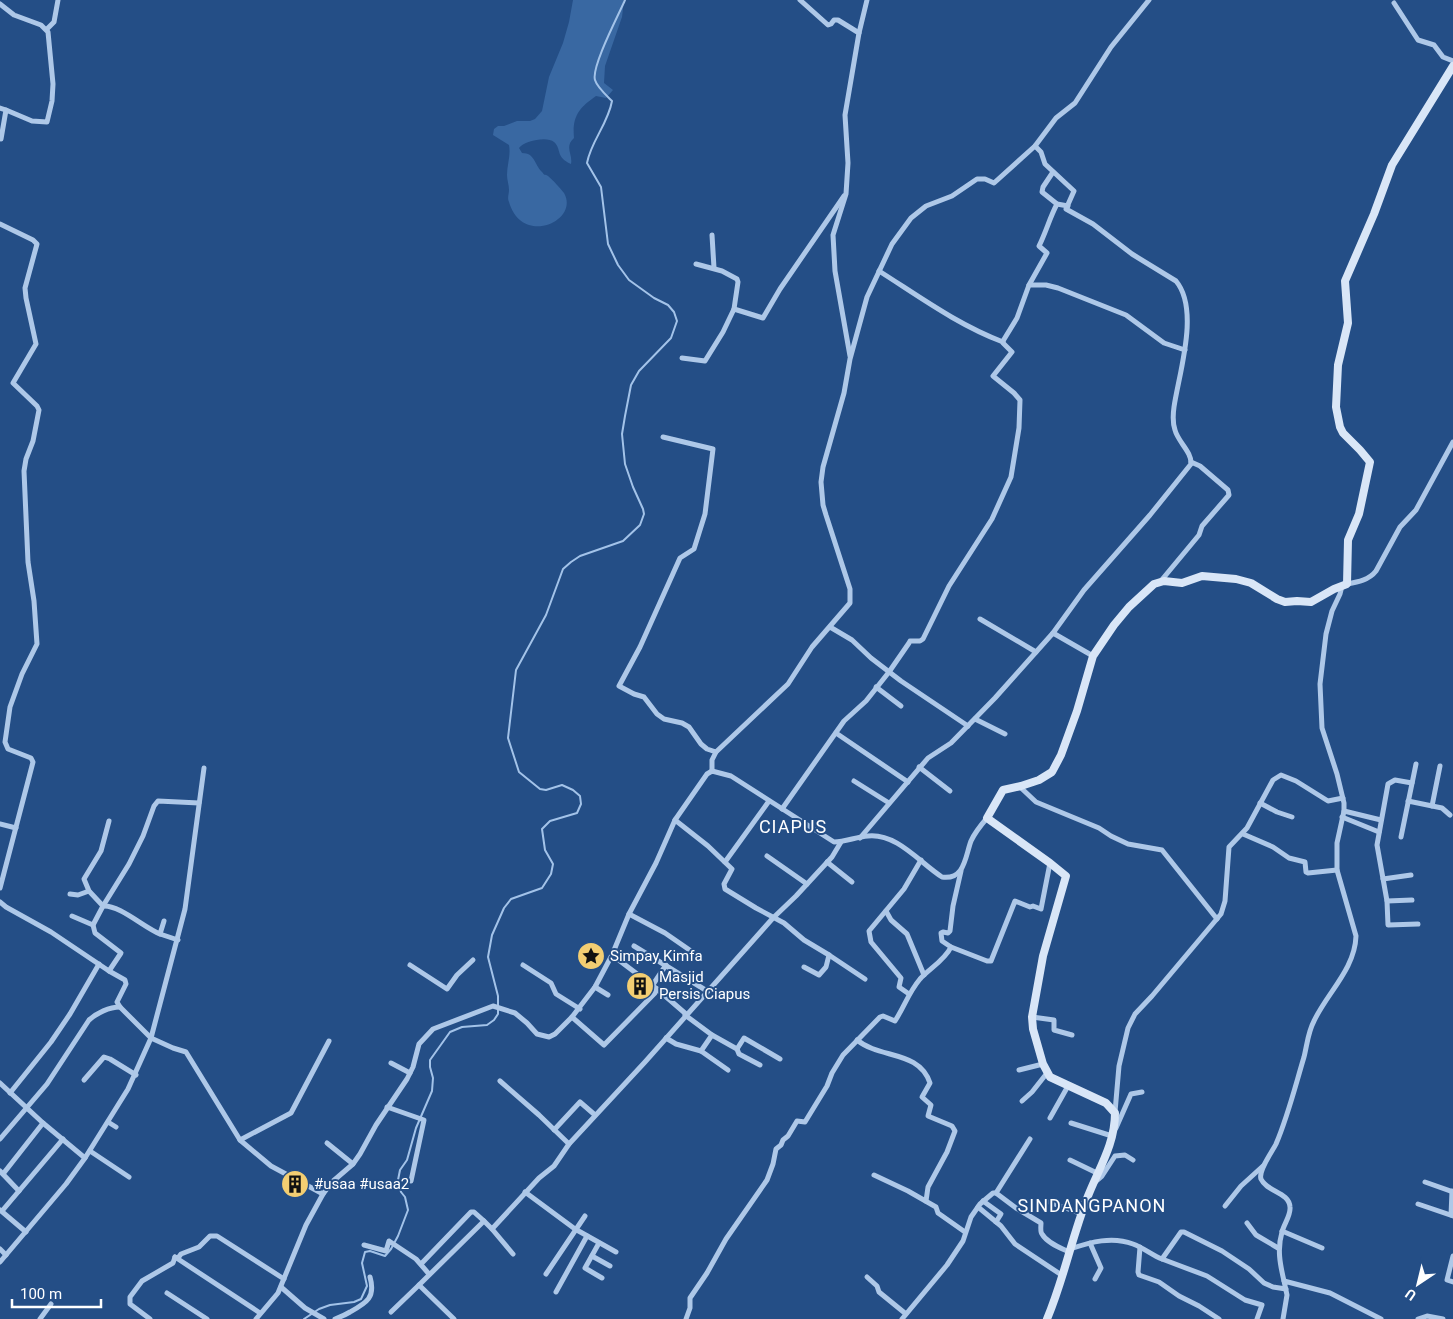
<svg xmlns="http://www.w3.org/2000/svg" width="1453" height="1319" viewBox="0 0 1453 1319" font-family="Roboto,sans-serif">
<rect width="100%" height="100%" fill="#244e86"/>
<path fill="#3968a2" d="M573 0H624L622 17 605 66 604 83 613 90 606 98 596 96C579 108 572 116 574 138 564 147 573 154 571 164 555 157 562 149 554 142 547 136 524 141 519 148L522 153C535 153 534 164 542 172 546 177 543 173 548 176 553 180 560 188 564 193 580 221 522 247 509 202 507 198 509 194 509 190 509 185 507 180 507 175 507 165 511 155 509 145L493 135 494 129 498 126H504L517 121H530L535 119 542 111 549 77 563 43 569 22Z"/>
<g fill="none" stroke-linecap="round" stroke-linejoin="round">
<path stroke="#a3c3e9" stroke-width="2" d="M304 1319 319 1309 330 1305 354 1302 361 1299 367 1286 362 1263 365 1252 370 1251 385 1256 391 1249 398 1236 408 1210 405 1197 401 1192 398 1180 400 1170 407 1160 416 1128 432 1091 433 1078 430 1067V1060L450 1032 462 1027 487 1025 494 1020 498 1014V996L488 957 492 935 504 908 511 899 542 888 551 874 553 864 545 850 542 829 550 821 577 813 581 804 580 796 573 790 562 785 546 790 540 789 519 772 508 738 516 670 546 615 563 569 571 562 580 556 623 541 640 525 644 514 643 509 633 487 625 464 622 434 625 416 631 385 639 371 671 338 677 321 674 312 668 305 654 298 629 280 618 265 608 244 601 187 587 163C591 141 608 124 612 101 606 95 597 87 595 80 591 67 619 14 625 0"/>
<g stroke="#aec8e8" stroke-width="5">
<polyline points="800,0 828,25 831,24 834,20 838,20 859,33"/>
<polyline points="1394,3 1418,40 1434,45 1443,57 1453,61"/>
<polyline points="0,4 14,15 41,25 48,32 53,84 52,101 47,122 32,121 6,110"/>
<polyline points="47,29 54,22 58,0"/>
<polyline points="0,108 6,110 1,139"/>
<path d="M1035 146 1041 152 1045 164 1074 191 1066 209 1093 224 1132 254 1176 281C1200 310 1179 373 1174 407 1173 414 1173 424 1175 430 1178 442 1192 452 1191 464L1150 515 1084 590 1053 633"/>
<polyline points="1053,172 1043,187 1042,192 1057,204 1068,206"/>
<polyline points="0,224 33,240 37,244 25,288 26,298 36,344 13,383 37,406 39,410 33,441 26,459 24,471 28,562 34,601 37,644 22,674 10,707 5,742 8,749 31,758 33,762 0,888"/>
<polyline points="712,235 714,268"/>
<polyline points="696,264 722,271 737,279 738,282 734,309"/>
<path d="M879 271C920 297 958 325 1003 342"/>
<path d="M1029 285 1047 253 1039 246C1046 232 1050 217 1057 204"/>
<polyline points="850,356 835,271 833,235 846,194 848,163 845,115 859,33 867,0"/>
<polyline points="682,358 705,361 723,332 734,309 763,318 780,289 844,196"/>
<polyline points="663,437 713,449 705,514 694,549 680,558 640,647 619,686 634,694 644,697 657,714 664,719 682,723 689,727 701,744 707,749 716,752"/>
<polyline points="1160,582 1199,535 1202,526 1229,495 1228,490 1200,466 1191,462"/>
<path d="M1347 584C1358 582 1369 580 1376 571L1400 527 1416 510 1453 442"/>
<polyline points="980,619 1036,652"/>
<polyline points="830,627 852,640 871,658 901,681 968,726"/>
<polyline points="876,687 901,706"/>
<polyline points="975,719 1005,734"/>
<polyline points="836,733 908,782"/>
<polyline points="919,767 950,791"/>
<polyline points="712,771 712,760 716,752 788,684 812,647 850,603 850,589 826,515 823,505 821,482 823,467 844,393 850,359 867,297 892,244 911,218 926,206 952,196 977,179 985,179 994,183 1035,146 1056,118 1075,103 1111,47 1149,0"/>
<polyline points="854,781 889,803"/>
<polyline points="1412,783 1395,780 1388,784 1377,845 1387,901 1388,925 1418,924"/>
<polyline points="1019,786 1036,802 1099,828 1111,836 1128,844 1162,850 1217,919"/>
<polyline points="1408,801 1442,808 1450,815"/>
<polyline points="1260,803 1277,812 1292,817"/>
<polyline points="1432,806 1440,766"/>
<polyline points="782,809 844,721 866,701 889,672 909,643 910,641 920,641 923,639 949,586 992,519 1011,477 1019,428 1020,400 1014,393 993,376 1012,352 1003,343 1003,341 1017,318 1029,285 1046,285 1058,288 1126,315 1164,343 1185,350"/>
<polyline points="1344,811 1381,820"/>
<polyline points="1342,817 1379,832"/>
<polyline points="675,820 708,846 732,869 724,884 725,889 756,908 784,923 804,940 829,955 865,979"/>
<path d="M109 821 101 851 84 879 89 891 103 906C120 905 143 927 160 934L164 921"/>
<polyline points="0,824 16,828"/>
<polyline points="1243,834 1273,847 1289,858 1305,862 1306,872 1308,873 1337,870"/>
<polyline points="1401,837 1416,764"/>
<polyline points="860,838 928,758 951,743 995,698 1053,633 1093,656"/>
<polyline points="767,856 807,884"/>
<polyline points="725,862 769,801"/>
<polyline points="827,862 852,882"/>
<polyline points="1383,879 1411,875"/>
<polyline points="70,894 78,895 89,891"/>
<polyline points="1387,901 1412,900"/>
<polyline points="0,902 6,907 51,932 109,971 125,980 126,984 117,1002 120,1007 151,1038 173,1048 186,1052 240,1140 271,1166 323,1194"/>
<polyline points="886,911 891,920 907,934 924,975"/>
<polyline points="629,914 665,933 691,951"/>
<polyline points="72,916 93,925"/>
<polyline points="160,934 178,940"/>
<polyline points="634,946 707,991"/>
<polyline points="951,947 942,941 941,933 943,932 948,933 950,931 953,906 961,871"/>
<polyline points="410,965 447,989 457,975 473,960"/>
<polyline points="523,965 551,983 556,994 580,1009"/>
<polyline points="804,967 819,975 826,967 829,955"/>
<polyline points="109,971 121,953 95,933 93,925 103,906 129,864 143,836 154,806 158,801 199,803"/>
<polyline points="652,986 666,965"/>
<polyline points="595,987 608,995"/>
<polyline points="657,989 686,1014"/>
<polyline points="909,994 899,987 901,978 871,942 869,931 904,889 921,860"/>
<polyline points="685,1015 712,1035 701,1051 728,1070"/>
<polyline points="572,1017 604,1045 655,993 657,989 612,955"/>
<polyline points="1032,1017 1054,1020 1054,1030 1072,1035"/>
<polyline points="712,1035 737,1049 744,1038 780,1059"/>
<polyline points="666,1038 676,1044 701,1051"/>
<path d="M857 1040C880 1059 919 1050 930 1083L922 1097 931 1105 928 1116 952 1126 955 1131 947 1152 928 1187 926 1201"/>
<polyline points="737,1049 739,1054 760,1065"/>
<polyline points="391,1063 410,1073"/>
<polyline points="1019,1070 1043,1064"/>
<polyline points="84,1080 104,1057 110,1059 136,1075"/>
<polyline points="500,1081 539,1115 569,1144"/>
<polyline points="0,1083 43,1123 85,1158"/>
<polyline points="10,1093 51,1042 70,1014 99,964"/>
<polyline points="1022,1101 1032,1092 1047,1073"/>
<polyline points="387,1107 424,1120 411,1181"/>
<polyline points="1115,1112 1119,1066 1128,1028 1135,1014 1152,996 1221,914 1225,901 1229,847 1247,828 1273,780 1281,775 1296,781 1328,801 1343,798"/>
<polyline points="1050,1118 1068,1086"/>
<polyline points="108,1122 116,1127"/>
<polyline points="1071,1123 1112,1136"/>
<polyline points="1116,1128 1131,1094 1142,1092"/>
<polyline points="554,1130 580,1102 595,1115"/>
<path d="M0 1139 47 1084 89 1020C97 1013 109 1007 120 1007"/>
<polyline points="240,1140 291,1113 329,1041"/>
<polyline points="327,1143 353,1164"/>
<polyline points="90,1151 129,1177"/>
<polyline points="1070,1160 1099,1174"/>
<polyline points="0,1171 19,1191"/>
<polyline points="3,1174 43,1123"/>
<polyline points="874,1175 908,1191 936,1207 938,1213 965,1232"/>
<polyline points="1095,1182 1102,1176 1115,1156 1125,1155 1133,1160"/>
<polyline points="1425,1182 1453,1192"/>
<polyline points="525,1192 575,1229 616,1252"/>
<polyline points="996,1193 1030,1139"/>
<polyline points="983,1201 1001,1214 996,1222"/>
<polyline points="1049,1202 1082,1214"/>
<polyline points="1418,1204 1453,1216"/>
<polyline points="1225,1206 1241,1186 1263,1166"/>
<polyline points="978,1207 1001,1226 1015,1244 1063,1276"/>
<polyline points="0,1210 26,1232"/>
<polyline points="2,1211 63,1139"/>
<polyline points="1451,1215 1452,1191"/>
<polyline points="1247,1223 1256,1235 1278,1248"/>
<polyline points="492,1229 513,1254"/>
<polyline points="1282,1231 1322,1248"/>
<polyline points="599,1243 585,1268 602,1278"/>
<polyline points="1090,1243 1101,1268 1095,1279"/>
<polyline points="364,1245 386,1251 389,1241 416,1259 429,1274"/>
<polyline points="1140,1247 1138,1272 1139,1275 1159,1282 1179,1296 1199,1306 1219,1319"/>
<polyline points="0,1249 6,1255"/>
<path d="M1070 1249C1091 1242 1112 1236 1133 1244 1144 1248 1152 1255 1162 1259L1181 1232H1184L1222 1251 1249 1269 1264 1283 1273 1287 1286 1289"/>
<polyline points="592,1256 610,1266"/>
<polyline points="1453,1256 1447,1280 1453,1282"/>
<polyline points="175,1257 260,1313"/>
<polyline points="1162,1259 1207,1276 1245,1300 1262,1305 1257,1319"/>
<polyline points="0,1262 66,1184 85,1158 128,1089 151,1038 185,909 204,768"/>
<polyline points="421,1264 471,1212 474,1212 484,1221"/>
<polyline points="546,1274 585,1216"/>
<polyline points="867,1277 877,1286 879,1292 906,1314"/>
<path d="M1284 1281C1280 1264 1277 1249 1282 1232 1284 1224 1291 1215 1290 1207 1289 1192 1267 1192 1261 1179 1258 1171 1272 1152 1276 1144 1288 1116 1295 1087 1304 1057 1307 1045 1308 1032 1314 1021 1327 993 1355 969 1356 936L1337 870V843L1344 811V803L1337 774 1322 728 1320 684 1326 634 1332 611 1340 594 1342 586"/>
<polyline points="281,1287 305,1308 324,1319"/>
<polyline points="556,1292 587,1236"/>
<polyline points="167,1293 207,1319"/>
<polyline points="391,1312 419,1285"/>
<polyline points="40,1319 51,1304"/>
<polyline points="150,1319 130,1304 130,1297 142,1281 173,1263 175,1257 178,1258 181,1254 199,1247 210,1236 217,1236 284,1279"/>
<path d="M256 1319 278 1293 306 1225 323 1194 332 1182 353 1164 360 1154 376 1125 407 1079 413 1067 419 1044 433 1029 493 1006 515 1013 527 1023 537 1034 549 1037 555 1034 572 1017 595 987 612 955 629 914 656 863 675 820 707 774 712 771 731 776 834 842C845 842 856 837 868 836 897 833 920 863 942 877 965 880 965 857 971 841 975 832 981 825 987 818"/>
<path d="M335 1319C340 1317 345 1315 350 1312 366 1303 376 1298 370 1277"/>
<polyline points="454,1319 419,1285 484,1221 492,1229 539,1178 554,1166 569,1144 645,1062 773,918 796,896 832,857 841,842"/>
<path d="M686 1319 690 1308V1298L707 1273 726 1239 767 1180 773 1164 776 1149 781 1145 783 1140 788 1136 797 1121 805 1122 827 1086 832 1073 843 1055 880 1017 883 1016 895 1021C904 1007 909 992 920 979 929 969 945 960 951 947L987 961H991L1015 901 1030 907 1033 906 1041 909 1050 863"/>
<path d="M902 1319 947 1265 963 1241 971 1217 980 1204 993 1193H996L1016 1208 1041 1223C1041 1226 1040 1232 1042 1234 1047 1243 1061 1248 1069 1252"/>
<polyline points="1283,1319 1287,1295 1284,1281 1330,1293 1381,1319"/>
<polyline points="1418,1319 1427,1316 1443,1319"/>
</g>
<path stroke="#d9e6f7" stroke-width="8" d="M1047 1319C1064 1279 1072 1236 1088 1196 1099 1168 1115 1144 1115 1113L1106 1103 1050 1077 1043 1064 1033 1029 1032 1017 1043 956 1066 876 1050 863 987 818 1003 790 1021 786 1039 780 1052 772 1061 755 1077 711 1093 656 1114 625 1129 607 1154 584 1164 581 1182 583 1202 576 1236 579 1251 583 1277 599 1285 602 1297 601 1311 602 1334 589 1347 584 1348 540 1359 514 1370 462 1360 450 1343 433 1340 427 1336 407 1338 365 1348 323 1345 281 1374 214 1392 165 1453 66"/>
</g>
<defs>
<g id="sight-disc" transform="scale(1.4375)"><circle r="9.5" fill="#f3ce72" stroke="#244e86"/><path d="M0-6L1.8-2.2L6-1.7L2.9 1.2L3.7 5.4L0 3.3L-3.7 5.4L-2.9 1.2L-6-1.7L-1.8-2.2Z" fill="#111"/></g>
<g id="building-disc" transform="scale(1.4375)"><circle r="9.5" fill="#f3ce72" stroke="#244e86"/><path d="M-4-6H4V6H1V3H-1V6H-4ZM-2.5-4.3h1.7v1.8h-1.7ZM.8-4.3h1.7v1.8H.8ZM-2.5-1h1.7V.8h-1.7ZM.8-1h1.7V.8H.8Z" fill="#111"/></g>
</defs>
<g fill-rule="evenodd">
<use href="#sight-disc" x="591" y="956"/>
<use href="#building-disc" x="640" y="986"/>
<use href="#building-disc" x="295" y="1184"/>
</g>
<g text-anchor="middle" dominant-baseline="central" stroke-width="4" stroke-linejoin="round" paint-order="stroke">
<g font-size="15" fill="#fff" stroke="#244e86" text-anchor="start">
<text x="610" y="956">Simpay Kimfa</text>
<text x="659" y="977">Masjid<tspan x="659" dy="17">Persis Ciapus</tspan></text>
<text x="314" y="1184">#usaa #usaa2</text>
</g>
<g font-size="18" letter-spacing="1" fill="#fff" stroke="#244e86">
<text x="793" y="826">CIAPUS</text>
<text x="1092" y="1205">SINDANGPANON</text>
</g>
</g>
<g transform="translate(1418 1284) rotate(215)" stroke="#244e86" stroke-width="4" paint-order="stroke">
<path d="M0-4L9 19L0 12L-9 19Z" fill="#ffffff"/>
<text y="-8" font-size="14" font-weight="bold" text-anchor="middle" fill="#ffffff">U</text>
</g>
<path d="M12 1299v8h89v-8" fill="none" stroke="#ffffff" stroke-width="2.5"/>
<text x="20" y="1299" font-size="15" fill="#ffffff" stroke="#244e86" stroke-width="4" paint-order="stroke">100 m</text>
</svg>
